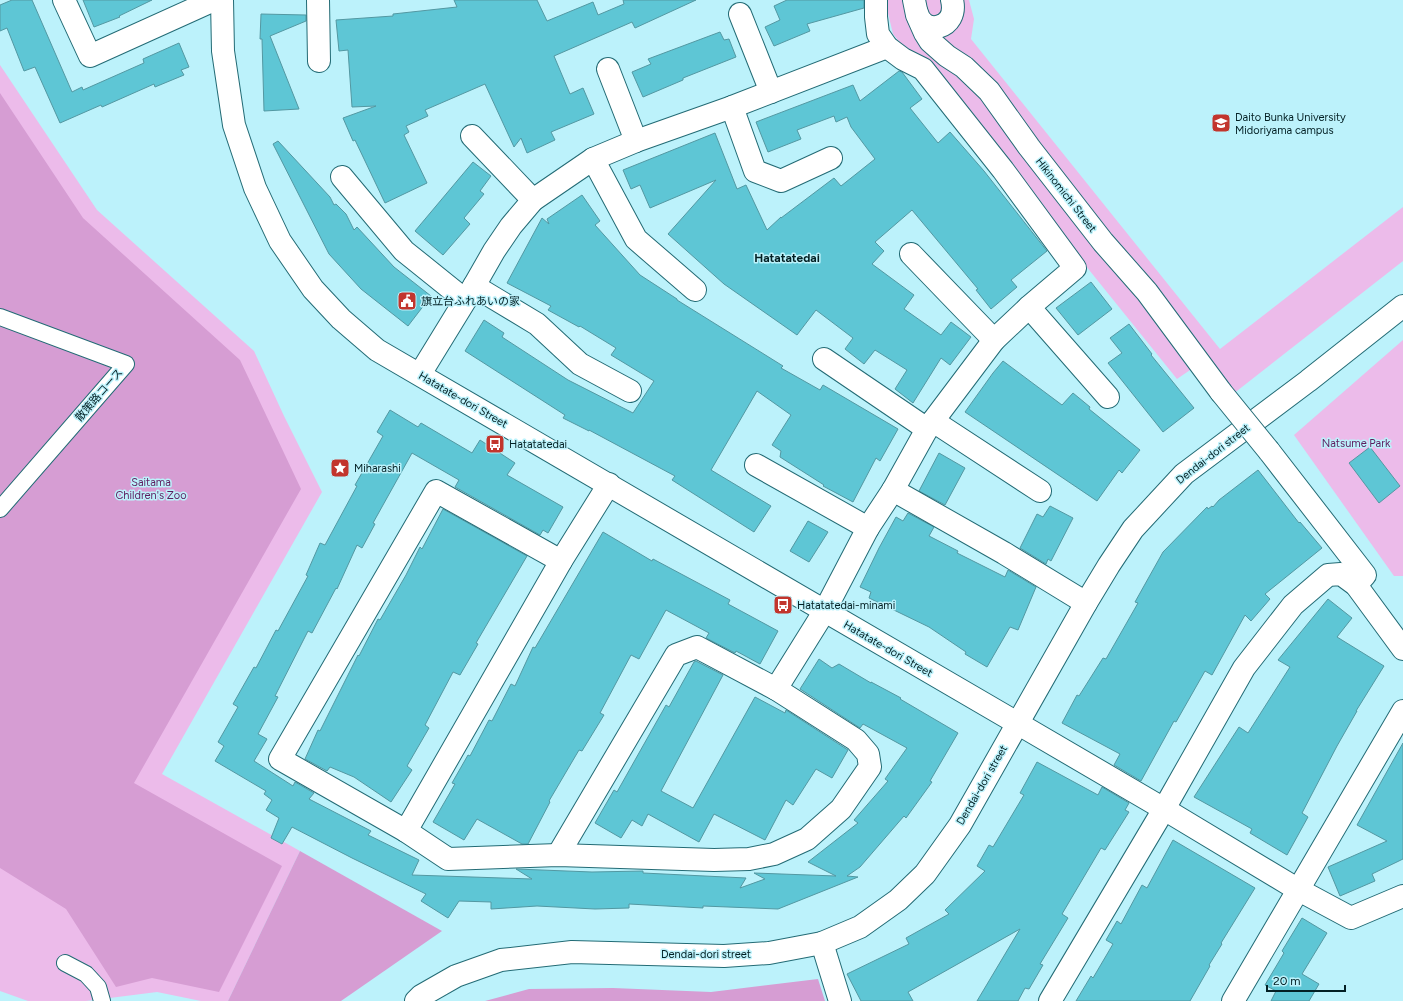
<svg xmlns="http://www.w3.org/2000/svg" width="1403" height="1001" viewBox="0 0 1403 1001" font-family="Figtree,'Noto Sans JP',sans-serif">
<rect width="100%" height="100%" fill="#bcf2fb"/>
<g fill="#ecbbea">
<polygon points="886,0 969,0 974,19 971,39 1220,349 1403,207 1403,261 1219,405 1193,368 1177,379 1073,250 905,49 893,34 886,5"/>
<polygon points="0,65 97,210 254,351 284,416 322,492 162,774 300,851 228,1001 201,1001 157,992 86,1001 28,1001 0,991"/>
<polygon points="1403,340 1403,576 1394,576 1294,435"/>
</g>
<g fill="#d69dd3">
<polygon points="0,93 83,218 240,360 301,489 134,783 282,866 219,992 152,978 116,987 66,909 0,868"/>
<polygon points="300,851 442,931 341,1001 228,1001"/>
<polygon points="818,979 825,1001 485,1001 529,989 613,988 711,992"/>
</g>
<g fill="#5ec6d5" stroke="#5398a2">
<polygon points="12,0 32,0 72,92 82,87 83,90 144,63 143,59 179,43 189,67 181,70 184,75 155,87 154,84 102,107 101,105 60,123 35,67 24,71 7,28 0,31 0,5"/>
<polygon points="83,0 152,0 119,16 120,17 94,27"/>
<polygon points="454,0 537,0 547,21 593,2 598,15 624,4 623,0 696,0 635,28 632,22 554,56 570,94 583,88 594,114 551,132 555,140 527,153 521,138 514,147 485,84 425,110 428,116 406,126 409,132 404,135 427,183 385,203 355,140 353,141 343,118 376,106 352,107 348,50 339,51 336,20 393,16 393,14 457,7"/>
<polygon points="787,0 864,0 864,8 807,24 810,31 774,46 765,27 780,20 774,6"/>
<polygon points="261,14 306,15 306,21 270,36 299,109 264,111 262,39 260,39"/>
<polygon points="720,32 724,40 729,39 736,57 683,78 683,80 643,97 632,72 651,64 648,59"/>
<polygon points="899,71 902,72 922,99 910,108 938,143 950,132 984,171 1047,251 1011,280 1017,287 991,309 976,290 978,289 912,210 875,242 884,251 872,264 914,295 904,309 941,335 951,322 971,337 950,365 941,358 913,403 895,389 907,370 875,350 864,364 845,349 853,338 816,310 797,335 724,284 668,234 716,180 650,208 640,185 631,189 623,170 715,133 737,189 746,185 767,230 781,217 781,218 834,178 841,186 875,159 851,127 847,117 836,122 834,116 797,130 801,139 768,152 756,122 853,85 860,101"/>
<polygon points="278,141 330,197 334,205 336,204 346,214 354,230 357,227 394,267 431,296 408,326 361,289 329,254 273,144"/>
<polygon points="473,162 491,176 480,191 484,194 464,218 470,224 443,255 415,231"/>
<polygon points="582,195 600,221 595,225 640,275 677,299 677,300 783,366 781,368 820,390 823,385 898,429 880,461 876,458 853,502 823,486 824,485 780,457 781,451 772,445 791,415 757,391 711,470 771,506 754,532 672,480 675,476 589,430 589,431 563,418 565,415 465,351 484,320 504,333 502,337 568,380 633,413 654,381 611,355 616,348 580,326 579,327 548,310 551,306 507,283 542,218 549,224 547,219"/>
<polygon points="1091,282 1112,309 1078,335 1056,308"/>
<polygon points="1129,324 1152,354 1151,355 1194,408 1163,432 1108,363 1122,353 1110,338"/>
<polygon points="1003,361 1062,405 1073,393 1090,407 1089,409 1140,450 1122,473 1119,470 1097,501 965,412 993,373"/>
<polygon points="390,410 418,427 421,423 472,453 480,440 515,463 507,475 563,507 548,533 543,530 540,535 455,487 459,480 412,453 373,523 375,524 362,548 357,545 337,589 336,588 312,633 308,631 275,696 278,697 258,734 267,739 254,761 293,786 295,782 314,793 309,799 371,831 368,835 419,860 412,875 532,879 516,869 592,872 643,871 643,873 746,878 740,888 765,879 754,873 836,876 808,862 858,823 854,820 888,781 885,779 907,748 863,724 860,728 800,689 819,659 832,668 839,664 871,683 871,682 901,698 900,699 958,733 930,781 932,782 906,818 904,816 860,867 847,876 858,877 778,909 703,906 703,908 629,904 629,908 595,909 537,906 491,909 491,902 459,901 448,918 421,901 426,894 352,858 292,827 282,844 271,838 279,818 266,810 272,800 264,794 266,791 215,761 224,746 218,742 238,707 233,704 254,667 256,668 276,630 278,631 308,576 306,575 320,543 325,545 357,486 355,485 383,436 377,432"/>
<polygon points="1370,447 1400,486 1379,503 1349,463"/>
<polygon points="939,453 965,468 945,505 919,491"/>
<polygon points="1258,470 1299,523 1300,522 1322,548 1265,594 1270,599 1251,621 1245,615 1212,675 1205,671 1176,722 1174,721 1141,781 1114,765 1120,754 1062,723 1077,695 1079,696 1103,658 1106,659 1138,603 1135,602 1163,552 1207,507 1208,509 1212,506 1213,507 1219,500"/>
<polygon points="1050,506 1073,518 1051,561 1048,559 1046,564 1020,548 1037,514 1043,517"/>
<polygon points="443,509 527,556 476,643 478,644 460,675 453,672 425,725 429,728 407,766 412,770 391,802 354,777 330,767 327,771 305,759 318,730 320,731 358,655 359,656 378,619 380,620 406,575 420,547 422,549"/>
<polygon points="908,513 934,527 929,536 958,551 957,553 1005,577 1008,570 1036,587 1018,630 1010,627 987,667 965,654 966,652 929,627 869,598 871,592 860,587 879,548 896,517 903,521"/>
<polygon points="808,521 828,532 809,562 790,551"/>
<polygon points="603,532 652,561 653,559 730,600 728,604 778,631 760,664 736,651 735,653 706,638 709,633 666,610 639,659 631,655 600,713 604,715 582,751 579,750 549,801 550,802 528,844 522,844 477,819 464,840 433,822 455,784 452,783 468,755 470,756 489,720 492,721 511,684 515,686 533,647 535,648"/>
<polygon points="1328,599 1352,618 1337,637 1384,666 1356,711 1357,711 1337,746 1302,813 1308,817 1287,855 1250,833 1252,829 1194,797 1239,727 1248,733 1290,667 1278,660"/>
<polygon points="696,661 723,675 661,791 693,808 755,697 785,713 786,710 848,750 832,778 816,769 793,805 786,800 765,840 714,814 699,842 648,814 642,826 632,820 621,838 595,823 614,790 617,792 666,705 669,707 694,662"/>
<polygon points="1403,743 1403,859 1372,874 1375,881 1340,896 1328,867 1387,841 1357,825"/>
<polygon points="1037,762 1098,795 1102,787 1129,803 1125,810 1129,812 1105,850 1101,848 1062,914 1068,918 1040,964 1043,965 1029,989 1025,988 1018,1001 977,1001 1020,929 908,992 913,1001 861,1001 847,974 909,944 906,938 949,914 945,910 985,871 977,866 989,845 993,847 1024,795 1020,793"/>
<polygon points="1173,840 1255,888 1221,943 1222,944 1209,965 1210,966 1190,1001 1076,1001 1091,976 1093,978 1113,944 1106,940 1117,921 1121,924 1142,885 1147,888"/>
<polygon points="1302,918 1327,933 1302,974 1319,984 1309,1001 1271,1001 1276,991 1265,985 1284,953 1282,951"/>
</g>
<g fill="none" stroke-linecap="round" stroke-linejoin="round">
<g stroke="#236b75" stroke-width="18">
<g id="service">
<polyline points="0,317 126,364 0,509"/>
<polyline points="65,963 86,974 98,987 102,1001"/>
</g>
</g>
<g stroke="#236b75" stroke-width="24">
<g id="pedestrian">
<polyline points="914,0 917,15 925,33 930,41 947,56 964,67 989,91 1029,147 1103,242 1147,292 1221,392"/>
<path d="M917 13C923 37 959 29 952 0"/>
<polyline points="1269,451 1365,575 1356,585"/>
</g>
</g>
<g stroke="#236b75" stroke-width="24">
<g id="minor">
<polyline points="64,0 90,56 214,0"/>
<polyline points="318,0 319,61"/>
<polyline points="740,14 771,92"/>
<polyline points="608,69 636,141"/>
<polyline points="732,107 755,171 781,181 831,158"/>
<polyline points="472,136 533,200"/>
<polyline points="593,159 636,239 695,290"/>
<polyline points="342,177 404,251 465,300"/>
<polyline points="911,254 994,340"/>
<polyline points="474,286 537,324 580,364 630,391"/>
<polyline points="1029,307 1108,397"/>
<polyline points="824,359 927,429"/>
<polyline points="420,374 474,286 494,251 511,226 533,200 593,159 636,141 732,107 887,47"/>
<polyline points="933,421 1040,491"/>
<polyline points="756,465 868,528"/>
<polyline points="893,490 1004,553 1086,603"/>
<polyline points="561,561 436,491 280,759 406,831 448,859 558,855 714,860 749,859 774,854 807,839 841,809 870,767 868,754 856,740 776,689 824,612 868,528 893,490 927,429 994,340 1029,307 1075,268 1003,170 923,69 903,59 887,47 878,34 876,17 876,0"/>
<polyline points="1017,723 1164,809 1297,889 1351,918 1403,896"/>
<polyline points="406,831 561,561 609,484"/>
<polyline points="558,855 676,655 697,647 776,689"/>
<polyline points="822,943 840,1001"/>
<polyline points="1050,1001 1164,809 1244,668 1293,605 1328,575 1341,574 1356,585 1403,649"/>
<polyline points="1233,1001 1403,711"/>
</g>
</g>
<g stroke="#236b75" stroke-width="24">
<g id="tertiary">
<polyline points="222,0 223,51 234,125 255,188 280,241 313,289 341,319 377,350 1017,723"/>
<polyline points="416,1001 421,996 456,976 501,960 572,952 724,956 769,953 822,943 860,927 898,900 925,874 960,825 1086,603 1109,565 1133,529 1184,474 1308,381 1403,306"/>
</g>
</g>
<use href="#service" stroke="#fff" stroke-width="16"/>
<use href="#pedestrian" stroke="#fff" stroke-width="22"/>
<use href="#minor" stroke="#fff" stroke-width="22"/>
<use href="#tertiary" stroke="#fff" stroke-width="22"/>
<g stroke="#236b75" stroke-width="24" stroke-linecap="butt">
<polyline id="pedestrian-bridge" points="1221,392 1269,451"/>
</g>
<use href="#pedestrian-bridge" stroke="#fff" stroke-width="22"/>
</g>
<defs>
<g id="university-square" transform="scale(1)"><rect x="-9" y="-9" width="18" height="18" rx="4" fill="#c2352d" stroke="#bcf2fb"/><path d="M0-5L7-2L0 1L-7-2ZM-4 1L0 2.5L4 1V4Q0 6-4 4Z" fill="#fff"/></g>
<g id="civic-square" transform="scale(1)"><rect x="-9" y="-9" width="18" height="18" rx="4" fill="#c2352d" stroke="#bcf2fb"/><path d="M-.6-6.5H3V-4.5H.6V-3L4-1V1h2V6H-6V1h2V-1L-.6-3ZM-1.2 2.5V6h2.4V2.5Z" fill="#fff"/></g>
<g id="bus-square" transform="scale(1)"><rect x="-9" y="-9" width="18" height="18" rx="4" fill="#c2352d" stroke="#bcf2fb"/><path d="M-5-6H5V4H4V6H2V4H-2V6H-4V4H-5ZM-3.5-4V0h7V-4ZM-3.5 1.2v1.5H-2V1.2ZM2 1.2v1.5H3.5V1.2Z" fill="#fff"/></g>
<g id="sight-square" transform="scale(1)"><rect x="-9" y="-9" width="18" height="18" rx="4" fill="#c2352d" stroke="#bcf2fb"/><path d="M0-6L1.8-2.2L6-1.7L2.9 1.2L3.7 5.4L0 3.3L-3.7 5.4L-2.9 1.2L-6-1.7L-1.8-2.2Z" fill="#fff"/></g>
</defs>
<g fill-rule="evenodd">
<use href="#university-square" x="1221" y="123"/>
<use href="#civic-square" x="407" y="301"/>
<use href="#bus-square" x="495" y="444"/>
<use href="#sight-square" x="340" y="468"/>
<use href="#bus-square" x="783" y="605"/>
</g>
<g text-anchor="middle" dominant-baseline="central" stroke-width="3" stroke-linejoin="round" paint-order="stroke">
<g font-size="11" fill="#032024" stroke="#bcf2fb" text-anchor="start">
<text x="1235" y="117">Daito Bunka University<tspan x="1235" dy="13">Midoriyama campus</tspan></text>
<text x="421" y="301">旗立台ふれあいの家</text>
<text x="509" y="444">Hatatatedai</text>
<text x="354" y="468">Miharashi</text>
<text x="797" y="605">Hatatatedai-minami</text>
</g>
<g font-size="11" fill="#032024" stroke="#bcf2fb">
<text transform="translate(1066 195) rotate(52)">Hikinomichi Street</text>
<text transform="translate(99 395) rotate(-49)">散策路コース</text>
<text transform="translate(463 400) rotate(30)">Hatatate-dori Street</text>
<text transform="translate(1213 454) rotate(-38)">Dendai-dori street</text>
<text transform="translate(888 649) rotate(30)">Hatatate-dori Street</text>
<text transform="translate(982 785) rotate(-60)">Dendai-dori street</text>
<text x="706" y="954">Dendai-dori street</text>
</g>
<g font-size="11" fill="#5f1d5f" stroke="#bcf2fb">
<text x="1356" y="443">Natsume Park</text>
<text x="151" y="482">Saitama<tspan x="151" dy="13">Children's Zoo</tspan></text>
</g>
<g font-size="12" font-weight="bold" fill="#032024" stroke="#bcf2fb">
<text x="787" y="258">Hatatatedai</text>
</g>
</g>
<path d="M1267 985v6h78v-6" fill="none" stroke="#032024" stroke-width="2"/>
<text x="1273" y="985" font-size="12" fill="#032024" stroke="#bcf2fb" stroke-width="3" paint-order="stroke">20 m</text>
</svg>
